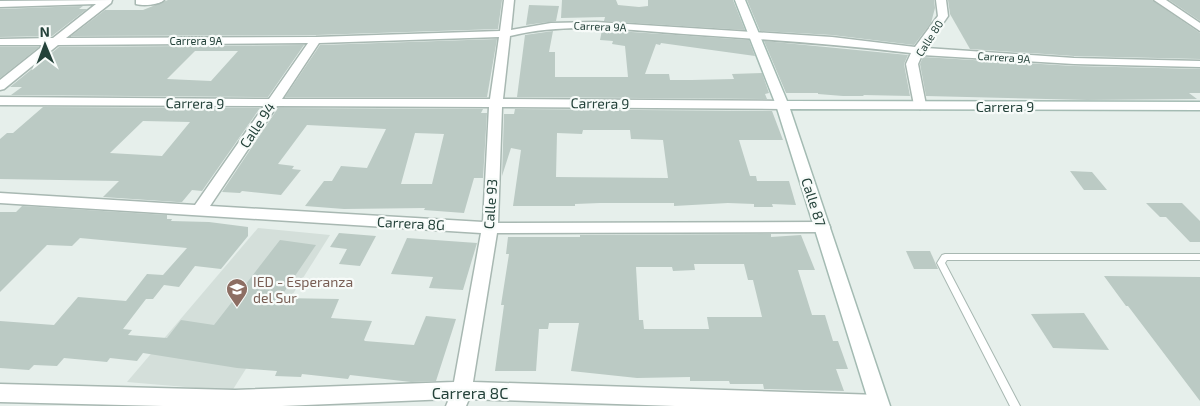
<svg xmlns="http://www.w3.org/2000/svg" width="1200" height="406" viewBox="0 0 1200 406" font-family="'Exo 2',sans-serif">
<rect width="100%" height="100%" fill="#e6efeb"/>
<polygon fill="#d4dfda" points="258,228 330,235 232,391 127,382"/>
<g fill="#bbcac4" fill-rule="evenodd">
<polygon points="168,0 502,0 498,29 316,35 71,36 105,10 143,10"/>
<polygon points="562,0 616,0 618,5 639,7 648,6 648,0 733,0 745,30 604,21 605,17 561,18"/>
<polygon points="747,0 934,0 935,8 931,23 914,45 832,35 760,31"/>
<polygon points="948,0 1152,0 1200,33 1200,59 1074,56 970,49 950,14"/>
<polygon points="1169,0 1200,0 1200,21"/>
<polygon points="529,5 559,6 556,21 526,25"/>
<polygon points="83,6 79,9 87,9 52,36 0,37 0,9"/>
<polygon points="602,30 749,40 755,56 661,43 660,45 656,44 645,74 669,74 670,80 692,80 734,79 732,74 762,73 769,93 765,94 767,99 517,97 525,35 553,31 549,52 555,52 555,77 628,77 625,46 612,44 613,41 600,40"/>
<polygon points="497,39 487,97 285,97 320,45"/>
<polygon points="764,41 908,55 904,64 910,96 863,95 864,96 843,96 818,94 818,93 786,93"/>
<path d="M304 45 268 97 11 95 22 87H10L59 47ZM195 51H238L211 81 167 79Z"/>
<polygon points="0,47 39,47 0,78"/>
<polygon points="923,57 1074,66 1200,69 1200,93 1189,93 1197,99 1087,100 926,96 920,64"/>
<path d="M43 107 260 108 202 191 192 190 182 202H177L103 197 119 181 0 179V139L7 133H13ZM143 121 190 122 162 156 110 153Z"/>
<path d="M278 108 483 109 481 113H487L483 178H474L464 213 424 210 425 208 344 209 305 206 324 181H332L341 166 367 168 386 129 307 125 278 164 294 166 292 169 301 170 281 195 242 191 240 193 222 192ZM415 133 444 134 432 184H401Z"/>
<path d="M515 109 772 111 783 140H739L750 176H756L757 181H789L796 205 772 204 773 207H754V204L728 203 674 206V203H600L575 204V206H513L521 150 511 148 502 176 504 114H514ZM583 130H630L631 139 663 140 668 178 556 177 557 133 582 134Z"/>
<polygon points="1070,171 1092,172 1107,190 1084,190"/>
<polygon points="1146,203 1182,203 1200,221 1200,242 1190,242 1166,217 1160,217"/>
<polygon points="22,206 167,215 167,219 172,219 171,221 209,222 248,227 248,236 221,269 195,266 179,287 164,285 153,299 146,299 123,329 132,330 128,335 167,338 181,320 214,325 280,240 316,245 280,298 339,299 331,318 372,321 364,340 365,341 414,345 426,316 456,319 436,381 411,382 350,375 348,379 302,374 301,377 275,376 277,371 237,368 143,353 137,361 110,358 107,362 64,358 57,366 34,365 29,370 0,368 0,321 54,325 78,297 126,301 147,274 163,275 187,248 80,238 72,246 47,245 0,292 0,212 16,212"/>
<polygon points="339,233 376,236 360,266 339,264 347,249 330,247"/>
<path d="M771 234V237L801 235 815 270H798L812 315H825L833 341H838L848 369H836L844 391 764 389 763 384H730L729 381H690V377L637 378 571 371 579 323H549L548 329H539L536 371H495L504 305H501L509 254H506L508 237H580V235ZM694 264H744L748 280H753L762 317H707L709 329H644L643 320H639L636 267H672L673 271 695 270Z"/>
<polygon points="407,238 477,243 463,290 429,288 433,277 391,274"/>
<polygon points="906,251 930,251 938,269 914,269"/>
<polygon points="1104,276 1200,277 1200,401 1128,306 1126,306"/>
<polygon points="1084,313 1109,350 1053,348 1031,314"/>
</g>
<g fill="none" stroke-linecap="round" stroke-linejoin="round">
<g stroke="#a8b8b2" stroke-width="2">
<polygon id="lane" points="945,254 1200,254 1200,260 947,260 945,263 1020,406 1010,406 937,263 942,255"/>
</g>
<g stroke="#a8b8b2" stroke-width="3">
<g id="street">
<path d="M112 0 111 3 66 38 316 37 500 31 504 0H514L511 30 551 23 596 22 832 37 915 47 938 16 936 0H946L948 16 926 48 1074 58 1200 61V67L1074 64 922 55 918 64 926 105 920 109 914 105 906 64 911 53C835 44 761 39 684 34 626 30 567 22 510 36L503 99 782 101 788 105 782 109 502 107 498 223 822 222 828 223 830 227 828 231 822 232 497 233 473 382 879 395 886 398 888 406H675L469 399 466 406H446L449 399 282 406H163L0 402V384L235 390 454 382 481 233 0 203V193L195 205 264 106 0 105V97L269 99 308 43 58 45 4 89 0 90V80L44 45H0V39L53 38 96 4 0 7V1ZM499 37 490 99H282L319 43ZM277 106 489 107 483 222 210 206Z"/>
<path d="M136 0H164C158 5 144 6 136 4Z"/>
<polygon points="1154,0 1166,0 1200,23 1200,31"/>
</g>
</g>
<g stroke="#a4bbb3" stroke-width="3">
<polygon id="secondary" points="735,0 745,0 787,101 1200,102 1200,110 790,109 890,406 870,406 776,105"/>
</g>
<use href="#lane" fill="#fff" fill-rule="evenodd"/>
<use href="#street" fill="#fff" fill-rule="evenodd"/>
<use href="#secondary" fill="#fff" fill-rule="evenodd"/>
</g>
<defs>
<g id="school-pin" transform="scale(1.125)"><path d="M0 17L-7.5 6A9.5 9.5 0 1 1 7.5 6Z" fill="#8d6e63" stroke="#f7fbf9"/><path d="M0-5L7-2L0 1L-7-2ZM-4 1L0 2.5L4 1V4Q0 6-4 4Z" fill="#fff"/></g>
</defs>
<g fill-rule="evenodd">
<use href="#school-pin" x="237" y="289"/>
</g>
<g text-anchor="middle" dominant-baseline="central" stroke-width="4.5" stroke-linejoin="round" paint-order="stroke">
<g font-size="11" fill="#24423a" stroke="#f7fbf9">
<text transform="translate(600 26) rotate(2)">Carrera 9A</text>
<text transform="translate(929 38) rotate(-57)">Calle 80</text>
<text x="196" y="40">Carrera 9A</text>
<text transform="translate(1004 57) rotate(4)">Carrera 9A</text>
</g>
<g font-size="14" fill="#24423a" stroke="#f7fbf9">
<text transform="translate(195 103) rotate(1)">Carrera 9</text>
<text transform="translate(600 103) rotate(1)">Carrera 9</text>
<text x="1005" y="106">Carrera 9</text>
<text transform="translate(257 125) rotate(-56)">Calle 94</text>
<text transform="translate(814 202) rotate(72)">Calle 87</text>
<text transform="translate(490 204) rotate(-86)">Calle 93</text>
<text transform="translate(411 223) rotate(3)">Carrera 8G</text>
</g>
<g font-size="14" fill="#785e54" stroke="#f7fbf9" text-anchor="start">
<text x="253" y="281">IED - Esperanza<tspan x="253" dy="16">del Sur</tspan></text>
</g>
<g font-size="16" fill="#24423a" stroke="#f7fbf9">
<text x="470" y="392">Carrera 8C</text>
</g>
</g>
<g transform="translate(45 45) rotate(359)" stroke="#f7fbf9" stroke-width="4" paint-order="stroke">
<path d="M0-4L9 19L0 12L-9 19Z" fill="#24423a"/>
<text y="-8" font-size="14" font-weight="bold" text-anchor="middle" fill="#24423a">N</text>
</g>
</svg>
